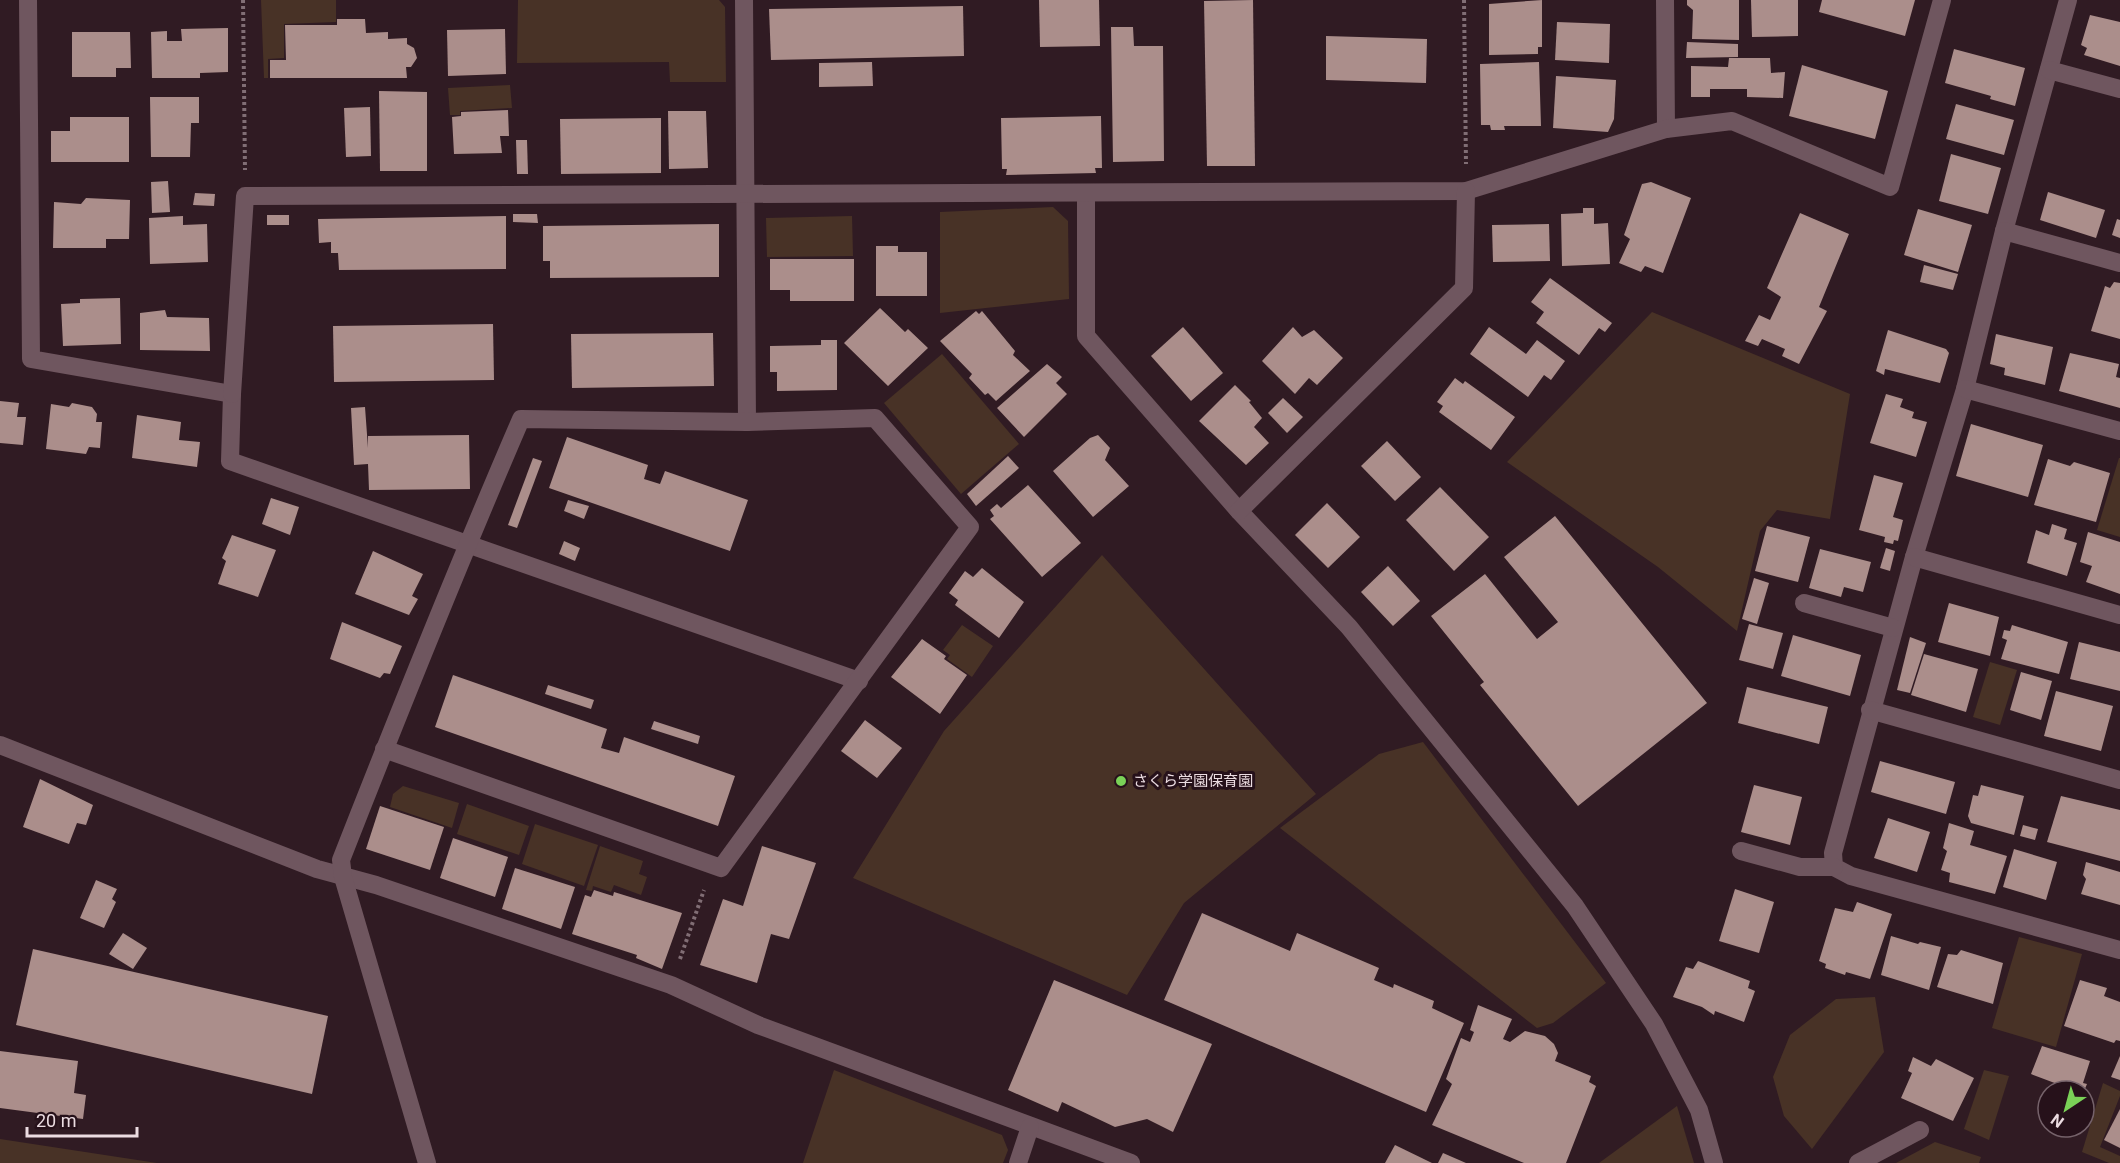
<svg xmlns="http://www.w3.org/2000/svg" width="2120" height="1163" viewBox="0 0 2120 1163" font-family="Roboto,'Noto Sans JP',sans-serif">
<rect width="100%" height="100%" fill="#301b23"/>
<g fill="#483226">
<polygon points="261,0 336,0 336,22 284,24 284,58 268,59 268,78 264,78"/>
<polygon points="518,0 719,0 725,7 726,82 670,82 669,62 517,63"/>
<polygon points="510,85 512,108 460,111 460,115 450,115 448,88"/>
<polygon points="1053,207 1068,221 1069,299 940,313 940,212"/>
<polygon points="852,216 853,256 767,257 766,218"/>
<polygon points="1652,312 1850,394 1830,519 1777,510 1760,531 1737,631 1658,567 1507,462"/>
<polygon points="942,354 1019,444 961,494 884,403"/>
<polygon points="2119,458 2120,458 2120,537 2097,530"/>
<polygon points="1102,555 1316,794 1184,903 1127,995 853,878 944,731"/>
<polygon points="962,625 993,646 972,677 947,659 950,655 943,650"/>
<polygon points="1990,662 2017,670 2000,725 1973,717"/>
<polygon points="1423,742 1606,983 1553,1023 1537,1028 1280,828 1379,754"/>
<polygon points="403,786 459,803 452,828 390,807 393,794"/>
<polygon points="467,804 529,826 519,855 457,834"/>
<polygon points="535,824 598,845 584,886 522,864"/>
<polygon points="600,846 643,861 639,874 647,877 641,895 614,885 611,892 593,886 592,891 586,890"/>
<polygon points="2019,937 2082,954 2056,1047 1992,1028"/>
<polygon points="1875,997 1884,1052 1812,1149 1784,1116 1773,1077 1790,1035 1836,999"/>
<polygon points="834,1070 1002,1135 1008,1150 1003,1163 803,1163"/>
<polygon points="1984,1070 2009,1076 1989,1140 1964,1129"/>
<polygon points="2103,1083 2120,1091 2120,1096 2100,1147 2120,1156 2120,1163 2109,1163 2082,1152"/>
<polygon points="1677,1106 1694,1163 1599,1163"/>
<polygon points="0,1139 157,1163 0,1163"/>
<polygon points="1935,1142 1981,1157 1979,1163 1896,1163"/>
</g>
<g fill="#ab8e8b">
<polygon points="1039,0 1099,0 1100,46 1040,47"/>
<polygon points="1253,0 1255,166 1207,166 1204,1"/>
<polygon points="1542,0 1542,47 1538,47 1538,54 1489,55 1489,4"/>
<polygon points="1687,0 1739,0 1739,40 1692,39 1693,10 1687,5"/>
<polygon points="1751,0 1798,0 1798,36 1752,37"/>
<polygon points="1822,0 1915,0 1905,36 1819,12"/>
<polygon points="963,6 964,56 771,60 769,9"/>
<polygon points="2090,15 2120,22 2120,66 2084,55 2087,48 2081,45"/>
<polygon points="337,19 365,19 366,33 388,32 388,39 407,38 407,44 414,48 417,58 411,67 406,67 407,78 270,78 270,60 286,60 285,25 337,25"/>
<polygon points="1557,22 1610,24 1609,63 1555,60"/>
<polygon points="1111,27 1133,27 1134,46 1163,46 1164,161 1113,162"/>
<polygon points="228,28 228,72 200,73 200,78 152,78 151,32 167,31 167,41 182,41 181,29"/>
<polygon points="505,29 506,74 448,76 447,30"/>
<polygon points="72,32 130,32 131,68 116,68 116,77 72,77"/>
<polygon points="1326,36 1427,39 1426,83 1326,80"/>
<polygon points="1687,42 1738,44 1738,57 1686,58"/>
<polygon points="1954,49 2025,68 2015,106 1990,99 1991,96 1945,83"/>
<polygon points="1729,58 1770,58 1771,73 1785,72 1783,98 1747,97 1747,89 1710,89 1710,97 1691,97 1691,66 1728,67"/>
<polygon points="872,62 873,86 819,87 819,63"/>
<polygon points="1539,62 1541,126 1504,126 1505,130 1491,130 1490,125 1481,125 1480,64"/>
<polygon points="1802,65 1888,91 1875,139 1789,116"/>
<polygon points="1556,76 1616,80 1614,119 1608,132 1553,128"/>
<polygon points="379,91 427,92 427,171 380,171"/>
<polygon points="150,97 199,97 199,123 191,123 190,157 151,157"/>
<polygon points="1956,104 2014,120 2004,155 1946,139"/>
<polygon points="370,107 371,156 346,157 344,108"/>
<polygon points="508,110 509,136 500,136 502,153 454,154 452,117 461,116 461,112"/>
<polygon points="668,111 706,111 708,168 669,169"/>
<polygon points="1101,116 1102,168 1095,168 1096,173 1006,175 1007,169 1002,169 1001,118"/>
<polygon points="70,117 129,117 129,162 51,162 51,131 70,131"/>
<polygon points="661,118 661,173 561,174 560,119"/>
<polygon points="516,140 527,140 528,174 517,174"/>
<polygon points="1951,154 2001,168 1988,214 1939,201"/>
<polygon points="168,181 170,212 152,213 151,182"/>
<polygon points="1651,182 1691,198 1663,273 1645,266 1641,272 1619,263 1630,239 1624,235 1642,184"/>
<polygon points="2048,192 2105,210 2096,238 2040,220"/>
<polygon points="195,193 215,194 214,206 193,205"/>
<polygon points="86,198 130,200 129,239 106,239 106,248 53,248 54,202 81,204"/>
<polygon points="1583,208 1594,208 1594,224 1608,223 1610,264 1562,266 1561,214 1583,213"/>
<polygon points="1918,209 1972,225 1958,272 1904,255"/>
<polygon points="1800,213 1849,234 1819,307 1827,311 1799,364 1782,356 1785,349 1762,339 1758,346 1745,341 1759,315 1770,320 1781,297 1767,288"/>
<polygon points="513,214 537,214 538,223 513,222"/>
<rect x="267" y="215" width="22" height="10"/>
<polygon points="183,216 183,225 207,224 208,262 150,264 149,218"/>
<polygon points="506,216 506,269 339,270 338,253 331,253 331,242 319,243 318,219"/>
<polygon points="2117,219 2120,220 2120,238 2112,235"/>
<polygon points="719,224 719,277 550,278 550,261 543,261 543,226"/>
<polygon points="1549,224 1550,261 1493,262 1492,225"/>
<polygon points="876,246 898,246 898,252 927,252 927,296 876,296"/>
<polygon points="770,259 854,259 854,301 790,301 790,290 770,290"/>
<polygon points="1924,265 1958,274 1953,290 1920,282"/>
<polygon points="1550,278 1612,323 1605,332 1599,328 1579,355 1536,323 1544,312 1531,302"/>
<polygon points="2114,282 2120,283 2120,339 2091,331 2105,286 2110,288"/>
<polygon points="120,298 121,344 63,346 61,304 80,303 80,299"/>
<polygon points="880,308 905,332 908,329 928,348 888,386 844,343"/>
<polygon points="165,310 167,317 209,318 210,351 140,350 140,313"/>
<polygon points="976,311 979,314 982,311 1015,351 1013,355 1030,371 996,401 988,393 985,395 969,378 972,374 940,341"/>
<polygon points="493,324 494,380 334,382 333,326"/>
<polygon points="1183,327 1223,373 1191,401 1151,356"/>
<polygon points="1293,327 1302,337 1314,330 1343,358 1317,385 1309,378 1295,394 1262,361"/>
<polygon points="1489,327 1526,354 1537,340 1565,361 1551,380 1544,375 1528,397 1470,354"/>
<polygon points="1888,330 1946,349 1949,353 1940,383 1885,369 1884,375 1876,371"/>
<polygon points="713,333 714,386 572,388 571,334"/>
<polygon points="1996,334 2053,347 2045,385 2004,375 2005,368 1990,364"/>
<polygon points="821,340 837,340 837,390 777,391 777,372 770,372 770,346 821,345"/>
<polygon points="2070,353 2119,364 2116,377 2120,378 2120,408 2059,391"/>
<polygon points="1047,364 1062,377 1056,383 1067,394 1024,437 997,408"/>
<polygon points="1455,378 1463,384 1465,381 1515,417 1491,450 1439,412 1443,406 1437,402"/>
<polygon points="1235,385 1251,401 1249,402 1262,418 1254,427 1269,443 1246,465 1199,421"/>
<polygon points="1886,394 1903,399 1900,407 1914,412 1912,418 1927,422 1916,457 1870,443"/>
<polygon points="1283,398 1303,417 1287,433 1268,413"/>
<polygon points="0,401 19,403 17,417 26,417 23,445 0,443"/>
<polygon points="72,403 92,407 97,414 96,422 102,422 100,448 89,447 86,454 46,449 51,404 69,407"/>
<polygon points="365,407 368,448 368,436 469,435 470,489 369,490 368,464 354,465 351,408"/>
<polygon points="137,415 181,422 179,440 200,442 197,467 132,458"/>
<polygon points="1971,424 2043,445 2028,497 1956,476"/>
<polygon points="1098,435 1110,448 1105,460 1129,486 1093,517 1053,471 1090,438"/>
<polygon points="567,437 648,465 644,479 660,484 665,471 748,500 730,551 549,488"/>
<polygon points="1387,441 1421,477 1395,501 1361,466"/>
<polygon points="1008,456 1019,468 976,506 967,494"/>
<polygon points="533,458 542,461 517,528 508,525"/>
<polygon points="2048,459 2070,466 2074,462 2110,473 2096,522 2034,505"/>
<polygon points="1874,475 1903,483 1893,517 1903,520 1898,541 1894,540 1893,544 1884,542 1885,537 1859,530"/>
<polygon points="1028,485 1081,543 1042,577 990,519 994,516 990,510 997,504 1001,508"/>
<polygon points="1440,487 1489,537 1454,571 1406,520"/>
<polygon points="271,498 299,507 290,535 262,524"/>
<polygon points="568,500 589,506 584,519 564,511"/>
<polygon points="1327,503 1360,537 1328,568 1295,535"/>
<polygon points="1555,516 1707,703 1578,806 1480,685 1484,682 1431,616 1485,574 1537,639 1558,622 1504,557"/>
<polygon points="2052,524 2067,529 2064,539 2077,543 2067,576 2027,563 2036,530 2049,535"/>
<polygon points="1767,526 1810,537 1798,582 1755,571"/>
<polygon points="2088,532 2120,542 2120,594 2086,582 2092,566 2080,562"/>
<polygon points="232,535 276,550 258,597 218,584 226,561 222,558"/>
<polygon points="564,541 580,548 575,561 559,554"/>
<polygon points="1886,548 1895,551 1890,571 1880,568"/>
<polygon points="1820,549 1871,562 1863,592 1844,587 1841,597 1809,588"/>
<polygon points="373,551 423,574 412,596 418,599 409,615 355,594"/>
<polygon points="1388,566 1420,601 1393,626 1361,592"/>
<polygon points="982,568 1024,602 999,638 955,605 958,600 949,593 965,571 973,577"/>
<polygon points="1754,578 1769,583 1757,624 1742,619"/>
<polygon points="1949,603 1999,617 1990,656 1938,642"/>
<polygon points="342,622 402,646 390,674 384,673 380,678 330,659"/>
<polygon points="1749,624 1783,633 1773,669 1739,660"/>
<polygon points="2012,625 2068,642 2059,674 2001,659 2007,640 2002,638 2004,630 2010,631"/>
<polygon points="1793,635 1861,655 1850,696 1781,676"/>
<polygon points="1910,637 1926,643 1910,693 1897,690"/>
<polygon points="922,639 946,656 944,659 967,675 940,714 891,677"/>
<polygon points="2079,642 2120,652 2120,691 2070,679"/>
<polygon points="1924,654 1978,669 1966,712 1911,695"/>
<polygon points="2021,672 2052,681 2041,720 2010,710"/>
<polygon points="453,675 607,729 601,748 619,753 624,737 735,776 718,826 435,727"/>
<polygon points="548,685 594,700 591,709 545,694"/>
<polygon points="1747,687 1828,707 1819,744 1738,723"/>
<polygon points="2056,691 2113,706 2101,751 2044,736"/>
<polygon points="865,720 902,748 877,778 841,751"/>
<polygon points="654,721 700,736 698,744 651,729"/>
<polygon points="1880,761 1955,782 1946,814 1871,792"/>
<polygon points="40,779 93,805 86,825 77,823 69,844 23,827"/>
<polygon points="1754,785 1802,797 1790,845 1741,832"/>
<polygon points="1981,785 2024,796 2014,835 1971,823 1968,816 1973,795 1978,796"/>
<polygon points="2061,796 2120,810 2120,861 2047,842"/>
<polygon points="380,806 444,827 430,870 366,849"/>
<polygon points="1888,818 1930,832 1917,872 1874,858"/>
<polygon points="1949,823 1974,831 1970,845 2007,856 1995,894 1949,882 1950,873 1941,870 1947,851 1943,848"/>
<polygon points="2023,825 2038,829 2035,840 2020,836"/>
<polygon points="453,838 508,857 495,897 440,878"/>
<polygon points="762,846 816,863 789,939 771,934 757,983 700,965 723,899 743,906"/>
<polygon points="2014,849 2057,862 2046,900 2003,887"/>
<polygon points="2086,862 2120,872 2120,905 2081,894 2086,879 2083,875"/>
<polygon points="515,868 575,887 561,929 502,909"/>
<polygon points="96,880 117,889 112,899 116,902 104,928 80,918"/>
<polygon points="1735,889 1774,902 1759,953 1719,941"/>
<polygon points="594,890 613,896 614,892 682,913 662,969 636,958 637,955 572,934 585,895 591,897"/>
<polygon points="1857,902 1892,914 1870,979 1846,972 1845,975 1825,968 1826,964 1819,961 1835,908 1853,912"/>
<polygon points="1202,913 1290,951 1297,933 1379,968 1374,980 1393,988 1394,984 1434,1001 1432,1008 1464,1023 1426,1112 1164,1000"/>
<polygon points="123,933 147,948 133,969 109,954"/>
<polygon points="1891,936 1918,944 1920,942 1941,947 1929,990 1881,975"/>
<polygon points="33,949 328,1016 312,1094 16,1025"/>
<polygon points="1961,950 2003,963 1993,1004 1937,987 1948,954 1957,955"/>
<polygon points="1698,961 1750,981 1748,988 1755,991 1744,1022 1715,1011 1714,1015 1702,1007 1673,997 1686,967 1693,969"/>
<polygon points="1054,980 1212,1044 1173,1132 1147,1119 1115,1127 1062,1102 1058,1112 1008,1090"/>
<polygon points="2080,980 2107,988 2104,996 2120,1002 2120,1041 2116,1040 2114,1043 2064,1026"/>
<polygon points="1478,1005 1512,1019 1503,1039 1510,1042 1525,1031 1545,1036 1554,1044 1558,1053 1555,1061 1591,1076 1589,1082 1596,1086 1566,1163 1524,1163 1432,1125 1452,1084 1446,1079 1461,1038 1470,1042 1474,1032 1470,1030"/>
<polygon points="2042,1046 2090,1061 2083,1083 2087,1084 2084,1091 2076,1091 2031,1074"/>
<polygon points="0,1051 78,1061 74,1093 86,1095 83,1119 0,1108"/>
<polygon points="2120,1056 2120,1080 2111,1077"/>
<polygon points="1913,1057 1931,1066 1936,1059 1974,1078 1953,1121 1901,1098 1912,1073 1908,1071"/>
<polygon points="2120,1109 2120,1148 2104,1140"/>
<polygon points="1395,1145 1432,1163 1385,1163"/>
<polygon points="1443,1153 1466,1163 1438,1163"/>
</g>
<g fill="none" stroke-linecap="round" stroke-linejoin="round">
<g stroke="#816e75" stroke-width="4" stroke-dasharray="3 3" stroke-linecap="butt">
<polyline points="243,0 245,170"/>
<polyline points="1464,0 1466,164"/>
<polyline points="680,959 704,890"/>
</g>
<g stroke="#6f565f" stroke-width="18">
<polyline points="28,0 31,359 232,394 230,461 859,681"/>
<polyline points="744,0 747,422"/>
<polyline points="1665,0 1666,129"/>
<polyline points="2068,0 2004,231 1965,389 1914,557 1833,853 1834,867 1851,876 2120,950"/>
<polyline points="2049,70 2120,89"/>
<polyline points="1086,193 1086,336 1239,511 1349,627 1575,906 1654,1024 1699,1110 1714,1163"/>
<polyline points="2004,231 2120,263"/>
<polyline points="1965,389 2120,431"/>
<polyline points="232,394 245,196 1466,191 1666,129 1732,121 1890,187 1942,0"/>
<polyline points="1239,511 1464,288 1466,191"/>
<polyline points="1914,557 2120,615"/>
<polyline points="1804,603 1893,628"/>
<polyline points="1870,710 2120,780"/>
<polyline points="0,745 317,869 376,885 671,985 758,1025 1131,1163"/>
<path d="M384 749 721 868 970 527 875 418 747 422 521 419C458 565 399 712 341 860L343 877 427 1163"/>
<polyline points="1741,851 1800,867 1834,867"/>
<polyline points="1018,1163 1030,1127"/>
<polyline points="1858,1163 1920,1130"/>
</g>
</g>
<circle fill="#7ad157" stroke="#26111a" stroke-width="2" cx="1121" cy="781" r="6"/>
<g text-anchor="middle" dominant-baseline="central" stroke-width="6" stroke-linejoin="round" paint-order="stroke">
<g font-size="15" fill="#ebdce1" stroke="#26111a" text-anchor="start">
<text x="1133" y="781">さくら学園保育園</text>
</g>
</g>
<g transform="translate(2066 1109) rotate(216)"><circle r="28" fill="#26111a" stroke="#75626a" stroke-width="1.5"/>
<path d="M0-4.5L10 22L0 15L-10 22Z" fill="#7ad157"/>
<text y="-9" font-size="16" font-weight="bold" text-anchor="middle" fill="#ebdce1">N</text>
</g>
<path d="M27 1127v9h110v-9" fill="none" stroke="#ebdce1" stroke-width="3"/>
<text x="36" y="1127" font-size="18" fill="#ebdce1" stroke="#26111a" stroke-width="4.5" paint-order="stroke">20 m</text>
</svg>
